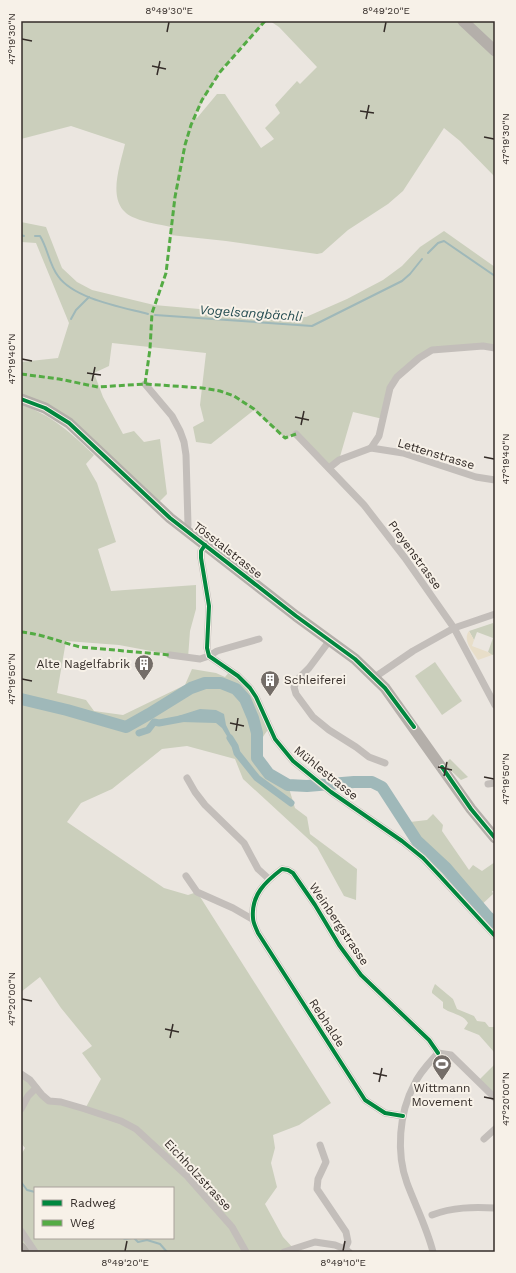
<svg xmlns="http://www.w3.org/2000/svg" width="516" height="1273" viewBox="0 0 516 1273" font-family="'Work Sans',sans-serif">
<rect width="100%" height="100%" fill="#ebe6e0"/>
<g fill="#cbcfbc" fill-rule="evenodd">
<path d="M21 21H265L220 71 195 115 197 118 217 94H225L261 148 274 139 265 128 280 113 275 105 297 81 300 84 317 67 279 27 270 21H495V177L460 141 444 128 403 191 388 204 348 230 322 253 317 254 226 241 170 235 171 227C159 224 146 223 135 218 104 206 120 167 125 144L71 126 21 139Z"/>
<polygon points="21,222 46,227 62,268 77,282 92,290 154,305 290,317 306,317 347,299 383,280 402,266 420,247 444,231 495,267 495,348 432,350 397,377 383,419 353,412 339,460 329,468 297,434 285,438 254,410 211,444 196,442 193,427 204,421 200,405 206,353 112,343 109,366 94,373 103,397 123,434 134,431 144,442 160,439 167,494 156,505 78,430 21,399 21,362 58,358 69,323 36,243 21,242"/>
<path d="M21 405C51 414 72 434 94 455L86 464 97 483 116 542 98 549 111 591 196 585V609L190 631 188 658 119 645 66 641 57 693 86 700 94 711 123 715 185 685 192 669 216 673 225 677 230 671 244 681 269 728C266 733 260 740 258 747 252 766 274 777 288 785L295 808 307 817 310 834 357 869 356 900 344 896 317 847 243 779 235 759 187 746 162 749 112 789 81 803 67 822 164 888 188 895 197 892 331 1103 299 1125 273 1135 275 1148 271 1163 277 1187 265 1204 283 1237 294 1249 293 1252H21V1155L25 1148 21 1143V1074L42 1095 85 1109 101 1079 82 1053 92 1046 61 1008 40 977 21 992ZM35 1188H173V1238H35Z"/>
<polygon points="493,623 495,630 495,654 492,655 488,652 493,638 477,632 474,640 469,631"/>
<polygon points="435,662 462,701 442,715 415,676"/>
<polygon points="450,759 468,777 461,780 444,764"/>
<polygon points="433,814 443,825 442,831 469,870 473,865 482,871 495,862 495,891 492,891 493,894 477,909 431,860 410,841 415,834 410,822 427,820"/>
<path d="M435 984 453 999 457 1009 474 1016 477 1021 485 1022 489 1027H494L495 1029V1051L494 1052 479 1035 464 1029 468 1023C463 1014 451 1014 443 1008V1002L432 993V991Z"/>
<polygon points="495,1064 495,1098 478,1081"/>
</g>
<path fill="#e8dec9" d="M469 631 474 640 472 646 488 652 492 655 478 660C473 652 462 640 469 631Z"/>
<polygon fill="#9fb8b9" points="200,709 216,710 224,714 226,725 236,745 233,746 222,728 216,723 181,722 176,719 178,716"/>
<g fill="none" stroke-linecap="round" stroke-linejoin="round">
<g stroke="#9fb8b9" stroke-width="2">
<polyline points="493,21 495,22"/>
<polyline points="21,235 24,236"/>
<path d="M35 236H40C48 249 49 264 58 276 74 299 122 307 148 314"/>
<polyline points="428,253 438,243 444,241 495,276"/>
<polyline points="155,315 312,326 402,281 410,274 422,259"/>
<polyline points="71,319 76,310 89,297"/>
<polyline points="21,1182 27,1190 35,1192"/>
<polyline points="123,1238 125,1239 132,1238"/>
<polyline points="134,1238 138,1242 147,1240 160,1244 167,1252"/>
</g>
<g stroke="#9fb8b9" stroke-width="7">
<polyline points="139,733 148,730 154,722 159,723 186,718"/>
<polyline points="230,738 235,746 237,753 257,778 291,803"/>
</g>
<polyline stroke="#9fb8b9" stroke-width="12" points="21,699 67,710 126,727 149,714 191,688 205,683 221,683 236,689 245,699 253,718 257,733 257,758 269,774 288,785 307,786 354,782 372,782 382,787 417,841 446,868 487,916 495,923"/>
<g stroke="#c3beba" stroke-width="7">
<polyline points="145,384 172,416 180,431 184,442 186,455 188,525 187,531"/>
<polyline points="296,434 364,505 405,558 454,628 495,705"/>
<polyline points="371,448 403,453 476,477 495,480"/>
<polyline points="329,468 339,460 371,448 379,436 390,388 397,377 419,358 432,350 483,346 495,348"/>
<polyline points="205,545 201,551 201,558 209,606 207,648 209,656 238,676 250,688 256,697 275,739 293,761 331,792 402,841 423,858 439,875 495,936"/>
<polyline points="330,640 309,668 298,679 294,687 296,694 313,717 329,730 356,747 369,757 385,763"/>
<polyline points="170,655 200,659 209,656 217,651 259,639"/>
<polyline points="375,677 413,651 454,628 495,614"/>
<polyline points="187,778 195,792 205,805 244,843 258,869 269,879"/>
<polyline points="488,784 495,783"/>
<polyline points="186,876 197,892 233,908 252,919"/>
<polyline points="21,1074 30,1080 42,1095 49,1101 61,1102 85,1109 121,1121 136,1129 187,1176 232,1227 246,1252"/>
<polyline points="21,1109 28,1096 36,1088"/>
<path d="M403 1116 385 1113 365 1100 258 933C256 928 253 923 253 918 251 895 265 882 282 869L288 870 293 873 315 905 339 945 361 975 429 1040 438 1053"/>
<polyline points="484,1139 495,1129"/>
<polyline points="320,1145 326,1162 318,1179 317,1189 346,1232 348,1242 345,1249 349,1252"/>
<path d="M432 1215C453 1207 473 1207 495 1208"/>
<polyline points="21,1231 35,1252"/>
<polyline points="284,1252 315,1242 335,1245 345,1249"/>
<path d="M433 1252C427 1228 416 1207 407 1183 396 1153 399 1113 414 1085 419 1073 429 1063 438 1053L451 1055 495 1098"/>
</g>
<g stroke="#b4afaa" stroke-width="11">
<polyline points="463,21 495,51"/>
<polyline points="21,399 45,408 69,423 170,518 296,616 355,659 385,688 471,809 495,838"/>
<polyline points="21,1248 24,1252"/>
</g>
<g stroke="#54ab44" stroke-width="3" stroke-dasharray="6 3" stroke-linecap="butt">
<polyline points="21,374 59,379 98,387 145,384 202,388 220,391 234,396 254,409 285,438 296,434"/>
<polyline points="145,384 150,349 152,313 166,273 175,197 185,145 191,125 202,100 220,72 265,21"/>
<path d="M21 632C42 634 60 642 80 647L170 655"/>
</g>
<g stroke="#f7f1e8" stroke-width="6">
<g id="cycleway">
<polyline points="21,399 45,408 69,423 170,518 296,616 355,659 385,688 414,727"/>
<polyline points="205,545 201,551 201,558 209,606 207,648 209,656 238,676 250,688 256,697 275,739 293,761 331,792 402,841 423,858 439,875 495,936"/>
<polyline points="442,767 471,809 495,838"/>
<path d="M403 1116 385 1113 365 1100 258 933C256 928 253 923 253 918 251 895 265 882 282 869L288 870 293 873 315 905 339 945 361 975 429 1040 438 1053"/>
</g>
</g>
<use href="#cycleway" stroke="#00873e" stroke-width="4"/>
</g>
<path fill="none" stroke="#342c28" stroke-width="1.5" d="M167 32 169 22M384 32 386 22M22 39 32 41M152 66 166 69M157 75 160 61M360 111 374 113M366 119 369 105M484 137 494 139M22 359 32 361M87 373 101 375M92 381 95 367M295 417 309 420M301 425 304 411M484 457 494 459M22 679 32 681M230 723 244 726M236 731 238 718M438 767 452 770M444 776 447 762M484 777 494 779M22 999 32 1001M165 1029 179 1032M170 1038 173 1024M373 1073 387 1076M379 1082 382 1068M484 1097 494 1099M125 1251 127 1241M343 1251 345 1241"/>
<defs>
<g id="building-pin" transform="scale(1)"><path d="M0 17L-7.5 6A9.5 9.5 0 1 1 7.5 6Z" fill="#746d68" stroke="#f7f1e8"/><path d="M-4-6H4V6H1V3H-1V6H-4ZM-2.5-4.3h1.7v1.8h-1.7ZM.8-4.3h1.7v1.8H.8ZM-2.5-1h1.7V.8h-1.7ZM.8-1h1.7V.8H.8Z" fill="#fff"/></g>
<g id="stadium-pin" transform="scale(1)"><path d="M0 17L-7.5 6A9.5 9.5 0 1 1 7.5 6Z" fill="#746d68" stroke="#f7f1e8"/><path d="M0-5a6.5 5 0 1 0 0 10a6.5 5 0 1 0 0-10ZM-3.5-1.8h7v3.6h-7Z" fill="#fff"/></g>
</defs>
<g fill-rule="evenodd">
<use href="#building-pin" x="144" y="664"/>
<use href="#building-pin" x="270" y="680"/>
<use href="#stadium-pin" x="442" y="1064"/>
</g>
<g text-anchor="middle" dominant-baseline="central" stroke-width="4" stroke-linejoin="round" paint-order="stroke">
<g font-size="12" fill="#342c28" stroke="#f7f1e8">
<text transform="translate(436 454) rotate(17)">Lettenstrasse</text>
<text transform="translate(228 550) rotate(38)">Tösstalstrasse</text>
<text transform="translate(415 555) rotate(54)">Preyenstrasse</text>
<text transform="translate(326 773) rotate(39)">Mühlestrasse</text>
<text transform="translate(339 924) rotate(56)">Weinbergstrasse</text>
<text transform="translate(327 1023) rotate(57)">Rebhalde</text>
<text transform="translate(198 1175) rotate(47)">Eichholzstrasse</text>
</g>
<g font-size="12" fill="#342c28" stroke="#f7f1e8" text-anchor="end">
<text x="130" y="664">Alte Nagelfabrik</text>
<text x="284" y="680" text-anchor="start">Schleiferei</text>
<text x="442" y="1088" text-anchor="middle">Wittmann<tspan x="442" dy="14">Movement</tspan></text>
</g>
<g font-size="13" font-style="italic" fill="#234b50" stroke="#f7f1e8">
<text transform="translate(251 313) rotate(4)">Vogelsangbächli</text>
</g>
</g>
<rect width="516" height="1273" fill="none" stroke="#f7f1e8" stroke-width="44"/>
<rect x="34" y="1187" width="140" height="52" fill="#f7f1e8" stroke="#a9a29b"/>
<rect x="42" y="1200" width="20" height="6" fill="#00873e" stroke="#a9a29b"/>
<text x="70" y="1207" font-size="12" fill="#342c28">Radweg</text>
<rect x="42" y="1220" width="20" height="6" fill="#54ab44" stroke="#a9a29b"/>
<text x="70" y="1227" font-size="12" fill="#342c28">Weg</text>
<rect x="22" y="22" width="472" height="1229" fill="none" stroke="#342c28" stroke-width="1.5"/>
<g font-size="10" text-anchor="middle" fill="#342c28">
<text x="169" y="14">8°49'30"E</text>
<text x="386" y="14">8°49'20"E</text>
<text transform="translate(11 39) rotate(-90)" y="4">47°19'30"N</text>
<text transform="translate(505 139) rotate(-90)" y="4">47°19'30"N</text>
<text transform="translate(11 359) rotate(-90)" y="4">47°19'40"N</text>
<text transform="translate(505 459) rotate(-90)" y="4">47°19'40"N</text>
<text transform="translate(11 679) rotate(-90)" y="4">47°19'50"N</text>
<text transform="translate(505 779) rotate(-90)" y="4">47°19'50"N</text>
<text transform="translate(11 999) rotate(-90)" y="4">47°20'00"N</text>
<text transform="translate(505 1099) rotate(-90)" y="4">47°20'00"N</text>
<text x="125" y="1266">8°49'20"E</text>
<text x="343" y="1266">8°49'10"E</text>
</g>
</svg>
